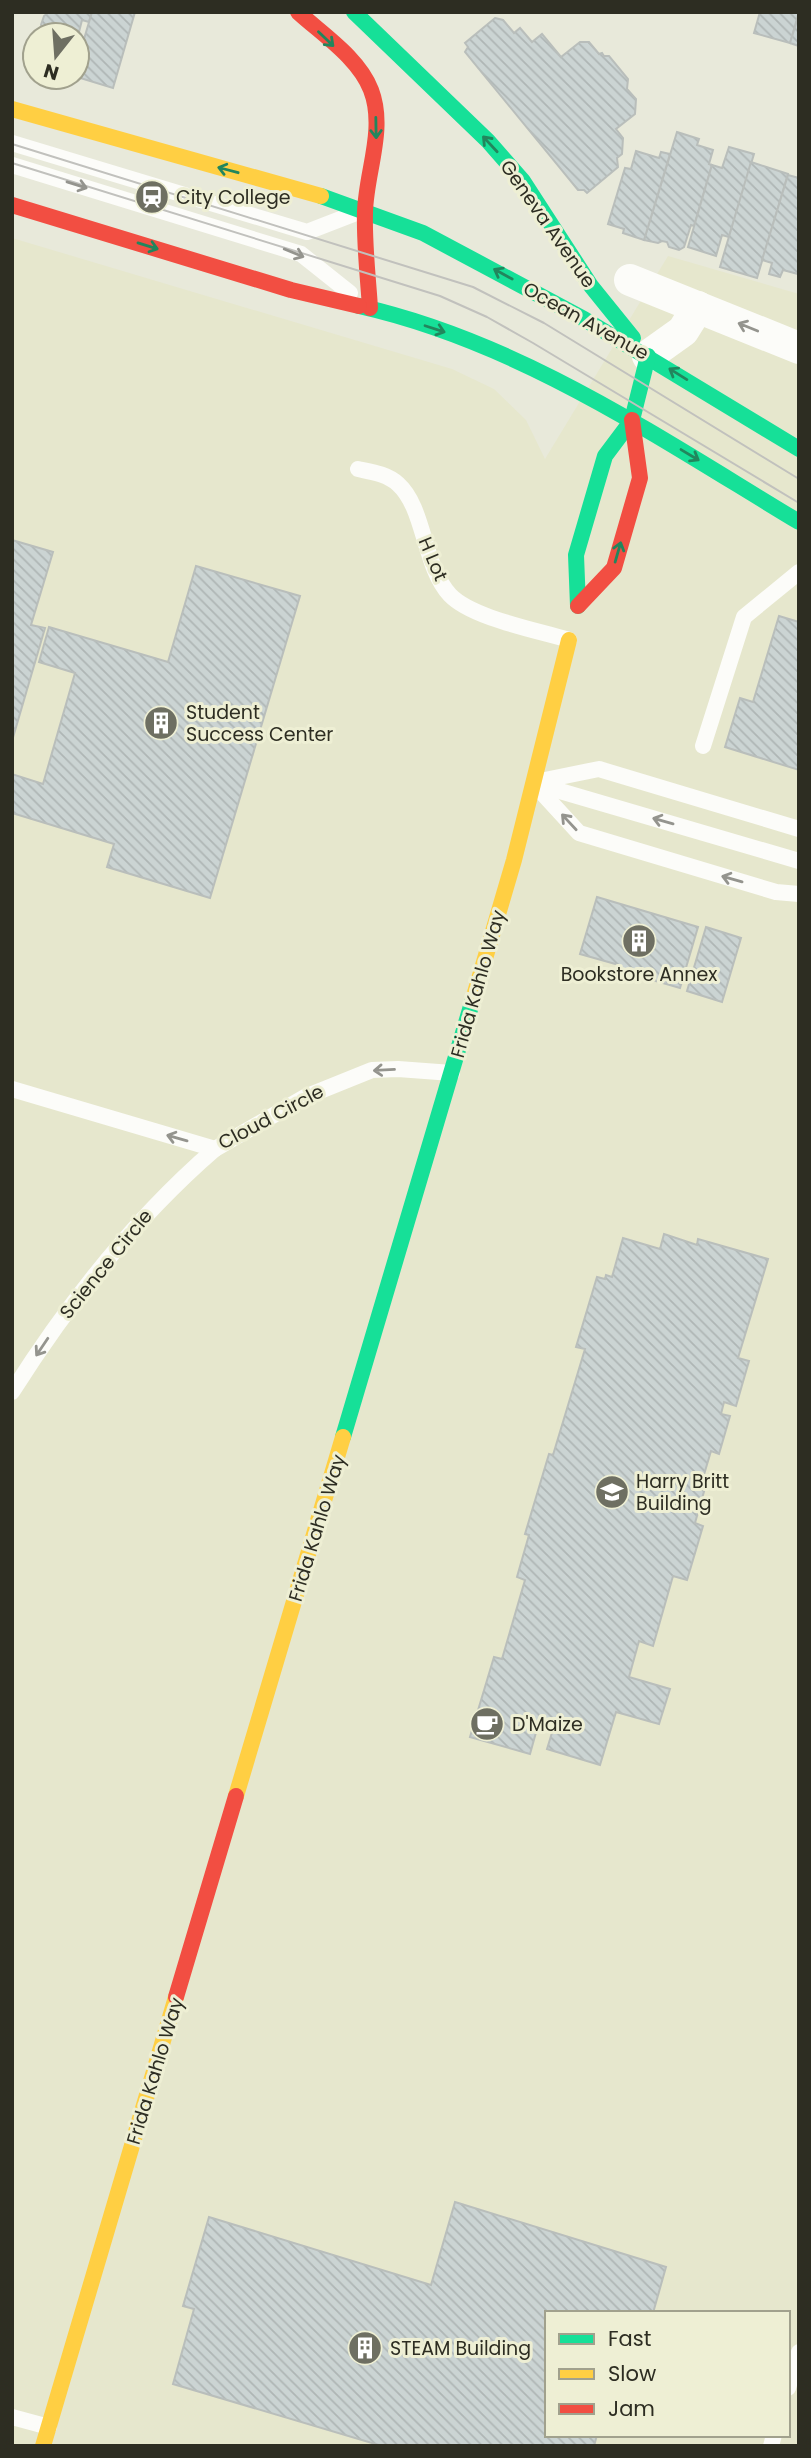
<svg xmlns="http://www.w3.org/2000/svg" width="811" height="2458" viewBox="0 0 811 2458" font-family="Poppins,sans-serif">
<defs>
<pattern id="building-back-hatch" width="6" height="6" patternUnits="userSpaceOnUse" patternTransform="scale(1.75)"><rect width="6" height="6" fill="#cbd4d3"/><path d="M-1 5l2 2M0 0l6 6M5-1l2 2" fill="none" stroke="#afb6b5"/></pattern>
</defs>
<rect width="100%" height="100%" fill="#e8e9da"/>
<path fill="#e6e7cd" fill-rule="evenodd" d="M12 238 452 369 494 389 526 420 545 459 668 256 799 294V2446H12ZM547 2313H788V2435H547Z"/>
<g fill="url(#building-back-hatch)" stroke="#b9bebb" stroke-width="2">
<polygon points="49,12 92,12 89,22 82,20 78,36 85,38 77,63 77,35 43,35 44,31 41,25 44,16"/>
<polygon points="92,12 135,12 113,88 77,77 77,63"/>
<polygon points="760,12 799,12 790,43 754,33"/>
<polygon points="799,14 799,46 790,43"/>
<polygon points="495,18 503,20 514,33 520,28 532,42 542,34 561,57 580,42 589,42 599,54 602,53 604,56 609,56 628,79 627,89 636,99 635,114 616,129 623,138 622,154 617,158 618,167 587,193 584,190 578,190 465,52 468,47 465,43"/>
<polygon points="677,132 699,139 697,145 713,150 709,164 712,165 694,226 691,225 684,247 679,250 669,247 667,242 662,241 658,243 644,240"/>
<polygon points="729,147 754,154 729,237 722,235 716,256 688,247 712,165 722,168"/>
<polygon points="636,151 659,158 661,152 670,154 644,240 623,233 624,229 608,224 625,168 631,169"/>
<polygon points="751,162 788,174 757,278 720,267"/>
<polygon points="788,175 799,178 799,272 798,274 783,270 780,277 769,274 772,263 762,260"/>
<polygon points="12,540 53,552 31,625 45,628 12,741"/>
<polygon points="196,566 300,596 210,898 107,867 114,844 12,813 12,774 43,784 75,673 39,662 49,627 168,662"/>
<polygon points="779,616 799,622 799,770 725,747 740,698 753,702"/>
<polygon points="597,897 698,927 680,988 618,970 619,965 580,954"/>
<polygon points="706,927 741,938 722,1002 687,991"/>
<polygon points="664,1234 697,1245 698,1239 768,1259 738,1358 749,1361 736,1406 724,1402 721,1414 730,1416 719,1454 711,1451 700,1488 705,1488 695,1523 703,1526 687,1580 673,1576 653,1646 639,1641 629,1677 670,1689 659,1724 616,1712 600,1765 547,1749 555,1723 540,1718 530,1754 470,1737 494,1657 502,1659 525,1580 517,1577 529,1535 525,1534 549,1454 553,1455 585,1349 576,1347 597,1277 605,1279 606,1275 612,1277 623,1238 660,1249"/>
<polygon points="455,2202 666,2267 653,2313 547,2313 547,2435 597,2435 594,2446 382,2446 173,2384 194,2309 183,2306 209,2217 431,2285"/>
</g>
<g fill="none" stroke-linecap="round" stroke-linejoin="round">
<g stroke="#fcfcf9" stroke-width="16">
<polyline points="12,143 307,232 356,213"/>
<polyline points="12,165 301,254 350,293"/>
<path d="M358 469C372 472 387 474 398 484 425 508 423 566 450 595 472 618 536 630 569 640"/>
<polyline points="703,746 744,617 799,572"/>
<polyline points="535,782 599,769 799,829"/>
<polyline points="534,784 579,833 776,892 799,894"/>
<polyline points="536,784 799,861"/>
<polyline points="12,1089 215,1149 305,1097 372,1070 398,1069 452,1073"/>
<path d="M12 1392C69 1302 134 1219 215 1149"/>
<polyline points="788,2388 799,2352"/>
<polyline points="12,2417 49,2427"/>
<polyline points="771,2446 774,2435"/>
</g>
<g stroke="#fcfcf9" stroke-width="32">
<polyline points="630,280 799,348"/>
<polyline points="648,356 683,331 698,307"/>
</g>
<g stroke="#16e098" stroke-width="16">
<polyline points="354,12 488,141 523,181 591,286 633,338"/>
<polyline points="321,196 423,233 584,319 799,449"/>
<path d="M359 306C520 342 659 438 799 522"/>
<polyline points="578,606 576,555 605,456 632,420 648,356"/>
<polyline points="343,1437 474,996"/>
</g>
<g stroke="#ffcf43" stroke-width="16">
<polyline points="12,109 321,196"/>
<polyline points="474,996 514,860 569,640"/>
<polyline points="236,1796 343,1437"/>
<polyline points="43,2446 176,1997"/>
</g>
<g stroke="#f24e42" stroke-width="16">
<path d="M298 12C322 34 359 58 371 90 386 129 366 172 365 212 364 244 368 276 370 308"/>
<polyline points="12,205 291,290 359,306"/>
<polyline points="578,606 614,568 640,478 632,420"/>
<polyline points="176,1997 236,1796"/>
</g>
<g stroke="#c1c1bd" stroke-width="2">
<polyline points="12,144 473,287 544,323 799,479"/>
<polyline points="12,163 440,296 487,317 533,343 799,503"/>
</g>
</g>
<defs><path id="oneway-shaft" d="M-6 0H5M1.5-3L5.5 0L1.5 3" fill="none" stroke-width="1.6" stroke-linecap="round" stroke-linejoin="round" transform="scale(1.75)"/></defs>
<g stroke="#22865d">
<use href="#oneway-shaft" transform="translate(326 39) rotate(44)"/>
<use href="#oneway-shaft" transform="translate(376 128) rotate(89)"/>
<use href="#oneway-shaft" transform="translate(490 144) rotate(-133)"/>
<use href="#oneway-shaft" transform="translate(228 170) rotate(-165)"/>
<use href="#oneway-shaft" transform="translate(148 246) rotate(17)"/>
<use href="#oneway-shaft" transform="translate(503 274) rotate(-151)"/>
<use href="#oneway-shaft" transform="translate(435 329) rotate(18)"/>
<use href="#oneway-shaft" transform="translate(678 374) rotate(-148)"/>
<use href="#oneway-shaft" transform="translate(690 455) rotate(31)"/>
<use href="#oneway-shaft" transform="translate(618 552) rotate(-74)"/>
</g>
<g stroke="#94948e">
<use href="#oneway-shaft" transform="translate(77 185) rotate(17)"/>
<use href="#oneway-shaft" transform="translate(294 253) rotate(22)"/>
<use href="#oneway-shaft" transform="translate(748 327) rotate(-158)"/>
<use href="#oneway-shaft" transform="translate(663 821) rotate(-164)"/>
<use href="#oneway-shaft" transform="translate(569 822) rotate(-133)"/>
<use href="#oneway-shaft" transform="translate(732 879) rotate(-164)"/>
<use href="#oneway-shaft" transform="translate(384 1070) rotate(177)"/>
<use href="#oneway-shaft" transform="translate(177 1138) rotate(-164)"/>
<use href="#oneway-shaft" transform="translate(42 1347) rotate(124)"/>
</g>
<defs>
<g id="station-disc" transform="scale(1.75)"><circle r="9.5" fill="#6e6f62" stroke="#eeefd4"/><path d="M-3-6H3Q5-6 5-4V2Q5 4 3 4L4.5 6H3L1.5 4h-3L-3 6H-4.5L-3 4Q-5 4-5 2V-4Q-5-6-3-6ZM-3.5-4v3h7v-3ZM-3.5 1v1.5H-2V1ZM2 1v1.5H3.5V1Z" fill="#fff"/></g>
<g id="building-disc" transform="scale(1.75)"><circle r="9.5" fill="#6e6f62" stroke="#eeefd4"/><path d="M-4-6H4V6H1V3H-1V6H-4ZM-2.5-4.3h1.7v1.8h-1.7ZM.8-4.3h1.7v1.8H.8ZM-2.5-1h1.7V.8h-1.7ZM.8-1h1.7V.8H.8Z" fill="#fff"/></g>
<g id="university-disc" transform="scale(1.75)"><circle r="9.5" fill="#6e6f62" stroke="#eeefd4"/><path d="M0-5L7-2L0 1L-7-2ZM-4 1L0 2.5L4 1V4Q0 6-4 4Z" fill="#fff"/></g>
<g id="cafe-disc" transform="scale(1.75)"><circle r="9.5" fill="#6e6f62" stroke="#eeefd4"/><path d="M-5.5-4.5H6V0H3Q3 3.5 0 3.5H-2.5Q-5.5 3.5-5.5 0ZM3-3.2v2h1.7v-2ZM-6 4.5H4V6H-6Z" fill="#fff"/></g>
</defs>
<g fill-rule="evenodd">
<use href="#station-disc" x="152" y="197"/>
<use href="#building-disc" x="161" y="723"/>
<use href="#building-disc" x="639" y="941"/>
<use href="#university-disc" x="612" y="1492"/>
<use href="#cafe-disc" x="487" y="1724"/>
<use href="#building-disc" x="365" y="2348"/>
</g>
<g text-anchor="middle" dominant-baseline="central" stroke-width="6" stroke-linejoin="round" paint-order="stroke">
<g font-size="19" fill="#2d2d22" stroke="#eeefd4" text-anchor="start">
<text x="176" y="197">City College</text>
<text x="186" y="712">Student<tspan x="186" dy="22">Success Center</tspan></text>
<text x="639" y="974" text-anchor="middle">Bookstore Annex</text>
<text x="636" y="1481">Harry Britt<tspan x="636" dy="22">Building</tspan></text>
<text x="512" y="1724">D'Maize</text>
<text x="390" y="2348">STEAM Building</text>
</g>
<g font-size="19" fill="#2d2d22" stroke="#eeefd4">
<text transform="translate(548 224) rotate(55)">Geneva Avenue</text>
<text transform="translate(586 321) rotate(29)">Ocean Avenue</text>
<text transform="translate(433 559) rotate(67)">H Lot</text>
<text transform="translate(478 984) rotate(-74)">Frida Kahlo Way</text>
<text transform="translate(271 1117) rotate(-28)">Cloud Circle</text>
<text transform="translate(106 1264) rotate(-51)">Science Circle</text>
<text transform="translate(317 1528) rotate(-73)">Frida Kahlo Way</text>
<text transform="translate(155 2071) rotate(-73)">Frida Kahlo Way</text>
</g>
</g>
<rect width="811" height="2458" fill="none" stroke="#2d2d22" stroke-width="28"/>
<rect x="545" y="2311" width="245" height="126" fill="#eeefd4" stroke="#a1a18d" stroke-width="2"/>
<rect x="559" y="2334" width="35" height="10" fill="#16e098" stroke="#a1a18d" stroke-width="2"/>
<text x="608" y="2346" font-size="21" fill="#2d2d22">Fast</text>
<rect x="559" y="2369" width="35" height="10" fill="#ffcf43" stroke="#a1a18d" stroke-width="2"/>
<text x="608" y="2381" font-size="21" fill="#2d2d22">Slow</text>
<rect x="559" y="2404" width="35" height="10" fill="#f24e42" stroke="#a1a18d" stroke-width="2"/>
<text x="608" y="2416" font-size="21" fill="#2d2d22">Jam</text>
<g transform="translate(56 56) rotate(197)"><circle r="33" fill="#eeefd4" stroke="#a1a18d" stroke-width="2"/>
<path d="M0-5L12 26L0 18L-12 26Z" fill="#6e6f62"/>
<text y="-10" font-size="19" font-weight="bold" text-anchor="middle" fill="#2d2d22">N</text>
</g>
</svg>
